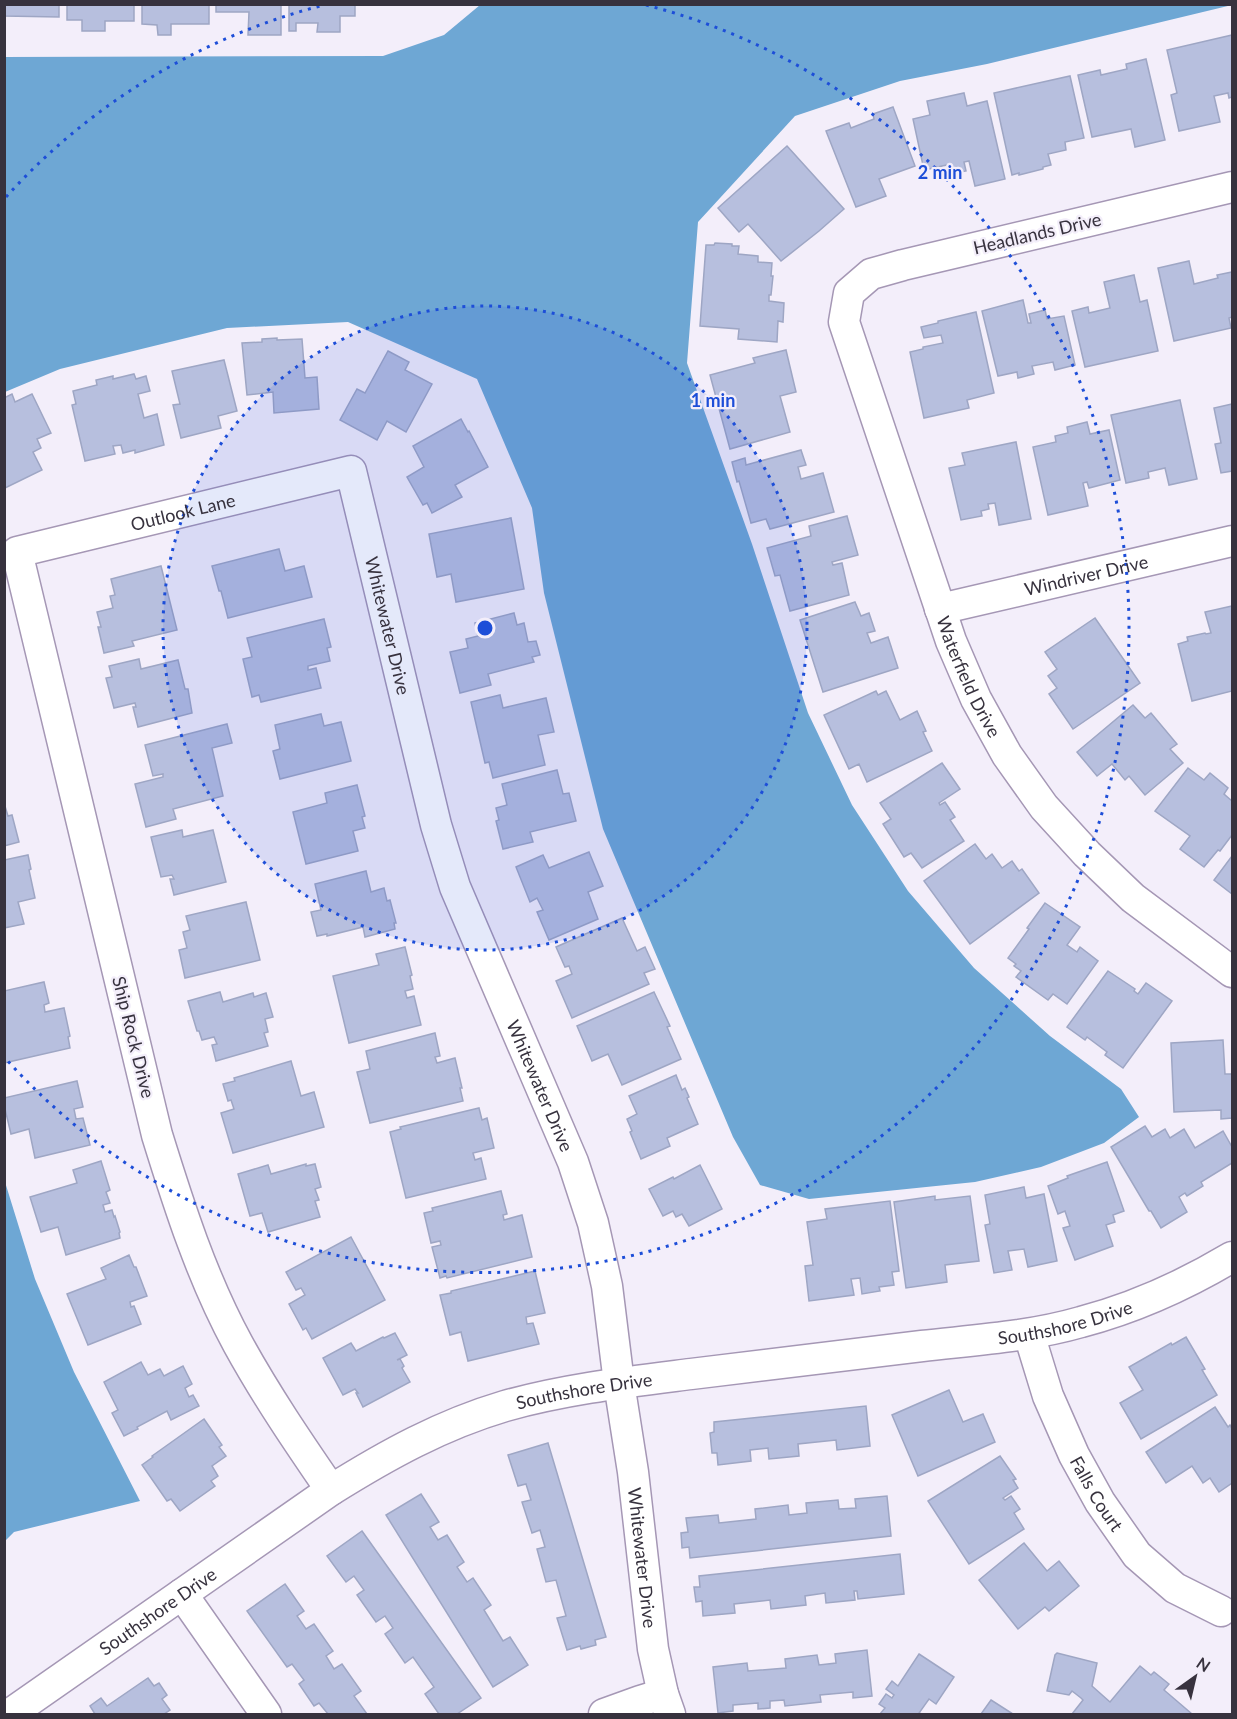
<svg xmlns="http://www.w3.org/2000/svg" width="1237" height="1719" viewBox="0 0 1237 1719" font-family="Lato,sans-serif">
<rect width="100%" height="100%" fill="#f3eefa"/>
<g fill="#6ea7d4">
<polygon points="480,5 1232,5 987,64 900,81 795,116 698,222 687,363 752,544 808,713 852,805 908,891 974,968 1050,1036 1121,1089 1139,1117 1104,1143 1041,1167 975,1182 809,1199 760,1185 733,1137 603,829 544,593 532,508 477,379 348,322 227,328 60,369 5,392 5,57 383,56 444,35"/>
<polygon points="5,1182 35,1279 74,1372 140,1501 14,1532 5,1541"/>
</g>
<g fill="#b7bfde" stroke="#9ea6c4" stroke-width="1.5">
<polygon points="4,4 59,4 59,17 4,16"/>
<polygon points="67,4 134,4 134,21 105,21 105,31 82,31 82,20 67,20"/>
<polygon points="142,4 209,4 209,24 171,24 171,35 158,35 157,25 142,24"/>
<polygon points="216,4 281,4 281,35 248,35 249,12 216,12"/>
<polygon points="289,4 355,4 355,16 340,16 340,32 317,32 318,23 296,23 296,31 289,31"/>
<polygon points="1232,35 1232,97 1229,98 1228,93 1214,96 1220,122 1179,131 1171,95 1177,93 1167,50"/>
<polygon points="1146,59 1165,140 1135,147 1131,129 1092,137 1078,75 1100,70 1101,75 1127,69 1126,64"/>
<polygon points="1070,76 1084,138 1065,142 1066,150 1048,154 1051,165 1043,167 1043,169 1019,175 1019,173 1012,175 994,93"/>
<polygon points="964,93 967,106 987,101 1005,179 975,186 969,161 964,162 966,171 949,174 947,165 924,170 913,119 930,115 927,101"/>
<polygon points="893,107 915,166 879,179 886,196 856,207 826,131 849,123 851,128 874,119 873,114"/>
<polygon points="787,146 844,209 819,231 781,261 748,224 739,232 718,208"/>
<polygon points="715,243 732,244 732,246 739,246 738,254 758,256 758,262 772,263 771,276 773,276 771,295 769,295 769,301 784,303 783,322 778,321 777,342 738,339 739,329 700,326 706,245 714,245"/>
<polygon points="1189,261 1194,284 1218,278 1217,275 1232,272 1232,317 1229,318 1231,328 1174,341 1158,268"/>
<polygon points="1134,275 1140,302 1147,300 1158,351 1085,367 1072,311 1088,307 1089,313 1110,308 1104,282"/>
<polygon points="1023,300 1028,323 1031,323 1029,314 1045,310 1047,319 1064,316 1075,365 1055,370 1053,362 1032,366 1034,374 1018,378 1017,372 998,376 982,311"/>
<polygon points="976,312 994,393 967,400 969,408 924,418 910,352 923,349 923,347 943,343 941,335 924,338 921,327 938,323 938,321"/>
<polygon points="277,338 277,340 302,339 305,378 317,377 319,409 274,413 273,392 247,395 242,343 262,342 262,339"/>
<polygon points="786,350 796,392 780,396 790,432 730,449 710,375 755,363 753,358"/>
<polygon points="388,351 409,362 405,370 432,384 406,432 387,421 377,440 340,420 357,389 365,393"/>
<polygon points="224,360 237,411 218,416 221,428 181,438 173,405 180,404 172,371"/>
<polygon points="134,374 136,379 146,376 150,391 138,394 144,418 157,414 164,445 135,453 135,450 123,453 121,445 113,446 115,454 85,461 72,405 76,404 73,391 97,385 96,380 113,376 113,379"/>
<polygon points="12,394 15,402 32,394 51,433 37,439 41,448 33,452 42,470 5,488 4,398"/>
<polygon points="1180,400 1197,479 1169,485 1165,468 1148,472 1149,478 1126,483 1111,415"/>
<polygon points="1232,404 1232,471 1221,473 1215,444 1221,443 1214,408"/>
<polygon points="461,419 468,432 469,431 488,467 455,485 462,497 432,513 427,503 423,505 407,477 424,467 413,446"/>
<polygon points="1087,422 1090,434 1109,430 1120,480 1089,488 1087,482 1083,483 1088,506 1048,515 1033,447 1056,442 1055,436 1068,433 1067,427"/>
<polygon points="1016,442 1031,519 999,525 995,503 988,504 989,509 981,511 982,516 961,520 949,468 965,465 962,453"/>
<polygon points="801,450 806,465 798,467 801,479 823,473 834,512 770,529 766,519 751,523 739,481 737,482 732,462 745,458 746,465"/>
<polygon points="847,516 858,555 832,562 833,565 842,563 849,595 790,611 780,575 775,576 767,548 811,536 809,526"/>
<polygon points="511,518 524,589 456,602 451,574 437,577 429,534"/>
<polygon points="279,549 285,571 304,566 312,597 228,618 221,591 219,591 212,566"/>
<polygon points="161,566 177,630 132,641 134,646 104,653 98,627 101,627 97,612 113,608 110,596 115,595 111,579"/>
<polygon points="855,602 861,616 869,613 875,631 867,633 871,643 888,637 898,668 823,692 800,620"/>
<polygon points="1232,606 1232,691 1192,701 1178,644 1188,641 1187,637 1205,633 1206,634 1211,633 1205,612"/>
<polygon points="514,613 517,625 524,623 528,642 536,641 540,655 532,657 534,662 488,674 491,685 460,693 450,652 468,648 466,639 478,636 475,623"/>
<polygon points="1095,618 1140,683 1073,729 1049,694 1057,688 1048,676 1057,669 1045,652"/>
<polygon points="324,619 331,647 327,648 330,661 308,666 308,670 316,668 321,688 261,702 259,695 252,697 243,659 252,657 247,638"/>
<polygon points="139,659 141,669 178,660 185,689 188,689 192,713 138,727 133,707 136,707 135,703 114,708 106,678 112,677 109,666"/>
<polygon points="876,691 878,695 886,691 900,720 917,711 926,731 923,732 932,751 867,782 859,764 849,769 824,715"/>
<polygon points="500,695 503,708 546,698 554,732 538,735 545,765 493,778 489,762 485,763 471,702"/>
<polygon points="1133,705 1145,718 1151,713 1177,744 1170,749 1183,763 1145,795 1129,776 1125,780 1112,764 1097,776 1077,752"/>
<polygon points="321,714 324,726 341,722 351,761 280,779 273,751 280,749 275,725"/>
<polygon points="227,724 232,743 212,748 223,796 173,809 176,819 146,827 135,784 163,777 163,774 153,776 145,745"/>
<polygon points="942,763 960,789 939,803 940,805 945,802 955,817 950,820 964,841 922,868 911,853 904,857 883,824 891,819 880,803"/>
<polygon points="1188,768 1204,780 1210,773 1228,788 1224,794 1232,801 1232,835 1220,851 1218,850 1204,867 1180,849 1190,836 1155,811"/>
<polygon points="557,770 563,794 569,793 576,821 530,832 533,842 503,849 496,821 499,820 496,808 507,805 502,784"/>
<polygon points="357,785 365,816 362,817 365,828 353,831 358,851 306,864 293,812 327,803 325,793"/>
<polygon points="4,803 8,816 12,815 19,842 4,846"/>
<polygon points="182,830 183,837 213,830 226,882 174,895 170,879 174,879 172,875 161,877 151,837"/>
<polygon points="975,844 986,859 992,854 1002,868 1012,861 1019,871 1022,869 1039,893 970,944 924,881"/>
<polygon points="589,852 603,886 588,892 598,919 549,940 537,912 543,910 537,898 530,902 516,867 543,855 549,868"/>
<polygon points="28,855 31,869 29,870 35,898 18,902 24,924 4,928 4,860"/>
<polygon points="1232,856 1232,894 1214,880"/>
<polygon points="366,871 371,892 384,888 387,901 390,900 396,923 394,923 395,929 365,937 363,927 327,936 327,934 317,936 311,912 321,910 315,884"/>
<polygon points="246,902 260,960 185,978 179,950 187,948 183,932 190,930 186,916"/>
<polygon points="1045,903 1080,927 1067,945 1077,952 1080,947 1098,961 1067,1004 1053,994 1048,1000 1016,977 1021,971 1014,966 1016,964 1008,958 1029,929 1027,928"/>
<polygon points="622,918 637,951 645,947 655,969 644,973 649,984 572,1018 556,981 572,974 569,966 565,967 556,947"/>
<polygon points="405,947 412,975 410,976 413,989 405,991 407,998 414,996 421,1025 349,1043 333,976 379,965 376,954"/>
<polygon points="1108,971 1135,989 1134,991 1138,994 1146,983 1172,1001 1123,1068 1105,1055 1107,1052 1087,1037 1085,1040 1067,1027"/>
<polygon points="44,982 49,1003 44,1005 45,1012 64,1008 70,1036 68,1037 70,1048 4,1063 4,991"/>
<polygon points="220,992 223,1002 253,993 254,997 266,993 273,1017 265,1019 268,1032 264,1033 268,1046 216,1061 212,1045 217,1044 214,1037 202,1040 199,1031 197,1031 188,1001"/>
<polygon points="654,992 670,1026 667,1027 681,1059 622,1085 608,1054 592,1061 577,1026"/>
<polygon points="435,1033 440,1056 435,1057 437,1063 455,1058 462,1088 460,1088 463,1101 370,1123 357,1072 370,1069 366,1051"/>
<polygon points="1223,1040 1225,1074 1232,1074 1232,1118 1221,1119 1221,1110 1174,1112 1171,1043"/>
<polygon points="291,1061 301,1096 314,1092 324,1127 233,1153 221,1113 234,1109 231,1100 228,1101 223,1084 235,1081 234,1078"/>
<polygon points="676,1075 682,1090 685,1088 689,1097 687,1098 698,1124 667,1138 670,1146 641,1159 630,1132 632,1131 627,1119 637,1114 629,1096"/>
<polygon points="77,1081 83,1107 74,1109 76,1119 83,1118 90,1145 35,1158 29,1129 11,1134 4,1105 4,1098"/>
<polygon points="479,1108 482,1120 487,1118 494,1148 473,1153 475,1160 481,1158 486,1179 406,1198 390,1132 401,1129 400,1127"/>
<polygon points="1145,1126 1152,1137 1165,1129 1170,1138 1184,1129 1195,1148 1223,1131 1232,1147 1232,1163 1201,1182 1203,1186 1187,1196 1185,1193 1179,1197 1187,1212 1161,1228 1151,1211 1149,1211 1111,1147"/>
<polygon points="101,1161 110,1190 106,1192 110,1203 103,1205 105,1212 112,1210 114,1217 115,1216 120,1232 119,1233 120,1238 66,1255 58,1227 41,1232 30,1197 77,1183 73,1170"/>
<polygon points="1107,1162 1124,1211 1113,1215 1115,1222 1106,1225 1113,1246 1075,1260 1063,1228 1070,1226 1065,1211 1058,1214 1048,1186 1068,1178 1067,1176"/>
<polygon points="306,1164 306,1166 315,1164 321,1187 315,1189 319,1200 315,1201 320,1217 268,1232 262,1213 250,1216 238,1174 268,1165 271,1174"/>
<polygon points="700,1165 722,1209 689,1226 682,1214 676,1217 673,1211 663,1216 649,1189 673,1177 674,1179"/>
<polygon points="1024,1187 1026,1198 1044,1194 1057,1261 1028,1267 1024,1249 1008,1251 1012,1270 994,1273 985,1225 990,1224 985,1195"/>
<polygon points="501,1191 507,1214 503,1215 504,1220 522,1215 532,1257 447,1278 446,1276 440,1278 432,1247 441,1245 440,1241 431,1243 424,1213 433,1211 432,1208"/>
<polygon points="935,1196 935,1200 970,1196 979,1261 945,1265 947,1282 906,1288 894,1202"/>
<polygon points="890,1201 899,1271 892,1272 894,1285 879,1287 880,1291 862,1294 860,1278 851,1279 854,1295 809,1301 805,1266 813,1265 807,1222 827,1219 825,1209"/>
<polygon points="351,1237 385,1300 312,1339 306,1328 303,1330 289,1304 305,1295 301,1288 296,1290 286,1272"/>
<polygon points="129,1255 134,1267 136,1267 147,1296 130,1302 131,1307 134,1306 141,1324 88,1345 67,1294 106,1279 101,1268"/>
<polygon points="535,1271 545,1313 526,1317 527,1324 533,1323 539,1344 468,1361 461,1332 450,1335 440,1295 451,1293 451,1291"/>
<polygon points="395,1333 407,1355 397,1360 400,1359 404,1366 402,1368 410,1382 363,1407 356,1393 358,1393 355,1389 343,1395 323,1358 351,1343 356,1351 383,1337 384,1338"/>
<polygon points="1186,1337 1205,1369 1202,1370 1217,1395 1141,1439 1120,1403 1143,1390 1129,1367 1171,1343 1172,1345"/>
<polygon points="141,1362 148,1375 160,1369 164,1376 183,1366 192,1384 185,1388 189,1397 193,1395 199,1406 171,1420 167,1411 137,1427 138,1429 124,1436 112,1413 118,1410 104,1382"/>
<polygon points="949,1390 963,1422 983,1414 995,1442 918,1476 892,1415"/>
<polygon points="866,1406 870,1446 837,1450 836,1440 798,1444 799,1456 769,1459 768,1448 750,1450 751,1461 718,1465 717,1453 712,1453 710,1433 714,1432 714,1422"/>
<polygon points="1215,1407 1228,1427 1230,1425 1232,1429 1232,1483 1219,1492 1210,1478 1203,1483 1192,1466 1166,1483 1146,1452"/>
<polygon points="204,1419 222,1445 219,1447 226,1456 212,1466 218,1476 211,1481 215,1486 180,1511 171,1499 167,1501 142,1465 153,1457 152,1456"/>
<polygon points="548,1443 606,1637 595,1640 596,1645 581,1649 580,1646 567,1650 557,1618 566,1616 556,1580 546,1582 537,1549 545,1547 540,1530 532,1533 522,1502 531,1500 526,1484 518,1486 508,1455"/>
<polygon points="1000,1456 1016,1479 1013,1480 1018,1488 1003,1498 1005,1500 1011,1496 1020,1509 1014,1513 1024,1529 969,1564 928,1501"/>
<polygon points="421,1494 439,1522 430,1527 438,1540 447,1535 464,1562 457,1567 467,1582 473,1578 491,1605 484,1610 503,1641 510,1637 528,1665 493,1687 386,1515"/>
<polygon points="887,1496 891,1536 690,1558 689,1547 682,1548 681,1533 688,1532 686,1518 718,1515 719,1523 756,1519 755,1509 788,1505 789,1515 807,1513 806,1503 838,1500 839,1509 856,1508 855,1499"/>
<polygon points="362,1531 481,1698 457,1714 439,1714 425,1694 434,1687 413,1657 405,1663 385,1634 393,1628 385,1616 376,1622 357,1595 364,1590 354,1576 346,1582 327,1556"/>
<polygon points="1024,1543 1047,1571 1059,1561 1079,1586 1049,1611 1045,1607 1018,1629 979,1580"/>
<polygon points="900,1554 904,1594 858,1599 857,1591 854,1591 855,1600 826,1603 825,1593 805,1596 806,1605 771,1609 770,1600 734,1604 735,1613 703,1616 702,1601 696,1602 694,1587 700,1587 699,1576"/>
<polygon points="285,1584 304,1611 297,1616 306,1629 314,1624 333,1651 326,1656 334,1669 342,1664 361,1691 354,1696 367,1714 328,1714 319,1703 314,1706 299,1684 304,1680 292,1664 287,1667 247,1611"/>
<polygon points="867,1650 872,1696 853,1698 853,1692 820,1695 821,1702 785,1706 784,1700 770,1701 770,1708 758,1709 758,1703 733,1705 733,1711 718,1713 713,1667 747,1663 748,1671 786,1668 785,1659 817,1655 819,1665 836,1663 835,1654"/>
<polygon points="1057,1653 1097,1663 1092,1686 1110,1702 1140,1666 1151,1675 1154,1672 1169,1684 1164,1690 1192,1714 1072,1714 1083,1700 1081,1698 1072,1691 1069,1695 1047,1691 1055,1655"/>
<polygon points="919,1654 954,1677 936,1704 929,1699 919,1713 922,1714 880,1714 885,1708 879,1704 886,1694 892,1698 894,1695 886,1689 892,1681 898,1686"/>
<polygon points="148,1678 154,1686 159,1683 167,1695 162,1699 170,1710 164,1714 93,1714 95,1714 90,1706 101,1698 107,1706"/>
<polygon points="991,1700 1013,1714 981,1714"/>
</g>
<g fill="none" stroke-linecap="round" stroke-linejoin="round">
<g stroke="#a597b5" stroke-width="33">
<g id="street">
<path id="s1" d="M1232 187 903 265 871 274 849 293 844 322 951 641 976 699 1007 755 1044 807 1087 854 1133 898 1232 972"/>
<path id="s2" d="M940 609 1232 541"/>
<path id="s3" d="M1029 1334 1048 1396 1074 1455 1100 1502 1137 1555 1175 1588 1221 1611"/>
<path id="s4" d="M331 1490C298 1442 266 1395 238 1344 202 1278 179 1206 157 1135L17 552 351 471 436 825 455 887 573 1162 593 1223 607 1286 619 1383 633 1472 653 1649 663 1694 670 1714"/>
<polyline points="182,1594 266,1714"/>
<path id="s5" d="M10 1714 331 1490C387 1455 441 1425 505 1406 566 1389 628 1382 691 1374 768 1364 845 1355 922 1346 975 1340 1029 1337 1081 1322 1134 1308 1185 1285 1232 1257"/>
<polyline points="604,1714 640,1701 663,1694"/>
</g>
</g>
<use href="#street" stroke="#fff" stroke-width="30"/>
</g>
<circle cx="485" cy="628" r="322" fill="#1d4ed8" fill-opacity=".12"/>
<g fill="none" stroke="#1d4ed8" stroke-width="3" stroke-dasharray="3 6">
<circle cx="485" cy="628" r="322"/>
<path d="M6 197A644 644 0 0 1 324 5M646 5A644 644 0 1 1 6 1059"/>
</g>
<g text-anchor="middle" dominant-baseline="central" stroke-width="4.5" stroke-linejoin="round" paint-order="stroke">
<g font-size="18" fill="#37323e" stroke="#f3eefa">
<text transform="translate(1037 233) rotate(-13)">Headlands Drive</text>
<text stroke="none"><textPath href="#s4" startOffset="1168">Outlook Lane</textPath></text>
<text stroke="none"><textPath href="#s2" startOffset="150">Windriver Drive</textPath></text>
<text stroke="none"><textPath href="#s4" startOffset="1500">Whitewater Drive</textPath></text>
<text stroke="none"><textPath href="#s1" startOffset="806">Waterfield Drive</textPath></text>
<text transform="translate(134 1037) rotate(76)">Ship Rock Drive</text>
<text stroke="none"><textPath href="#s4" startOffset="1986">Whitewater Drive</textPath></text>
<text stroke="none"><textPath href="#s5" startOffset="1152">Southshore Drive</textPath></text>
<text stroke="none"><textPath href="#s5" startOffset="666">Southshore Drive</textPath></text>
<text stroke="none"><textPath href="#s3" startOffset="174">Falls Court</textPath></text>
<text stroke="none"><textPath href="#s4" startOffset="2472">Whitewater Drive</textPath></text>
<text stroke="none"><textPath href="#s5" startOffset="180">Southshore Drive</textPath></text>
</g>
</g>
<circle cx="485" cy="628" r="9" fill="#1d4ed8" stroke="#f3eefa" stroke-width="3"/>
<g font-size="18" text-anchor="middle" font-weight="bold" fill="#1d4ed8" stroke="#f3eefa" stroke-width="4.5" stroke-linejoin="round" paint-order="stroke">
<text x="940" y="179">2 min</text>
<text x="713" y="407">1 min</text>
</g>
<rect width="1237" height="1719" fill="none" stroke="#37323e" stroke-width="12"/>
<g transform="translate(1195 1677) rotate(34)" stroke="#f3eefa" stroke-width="4.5" paint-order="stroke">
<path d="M0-4.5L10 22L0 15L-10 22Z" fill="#37323e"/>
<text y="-9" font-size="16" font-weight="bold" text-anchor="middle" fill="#37323e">N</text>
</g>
</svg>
